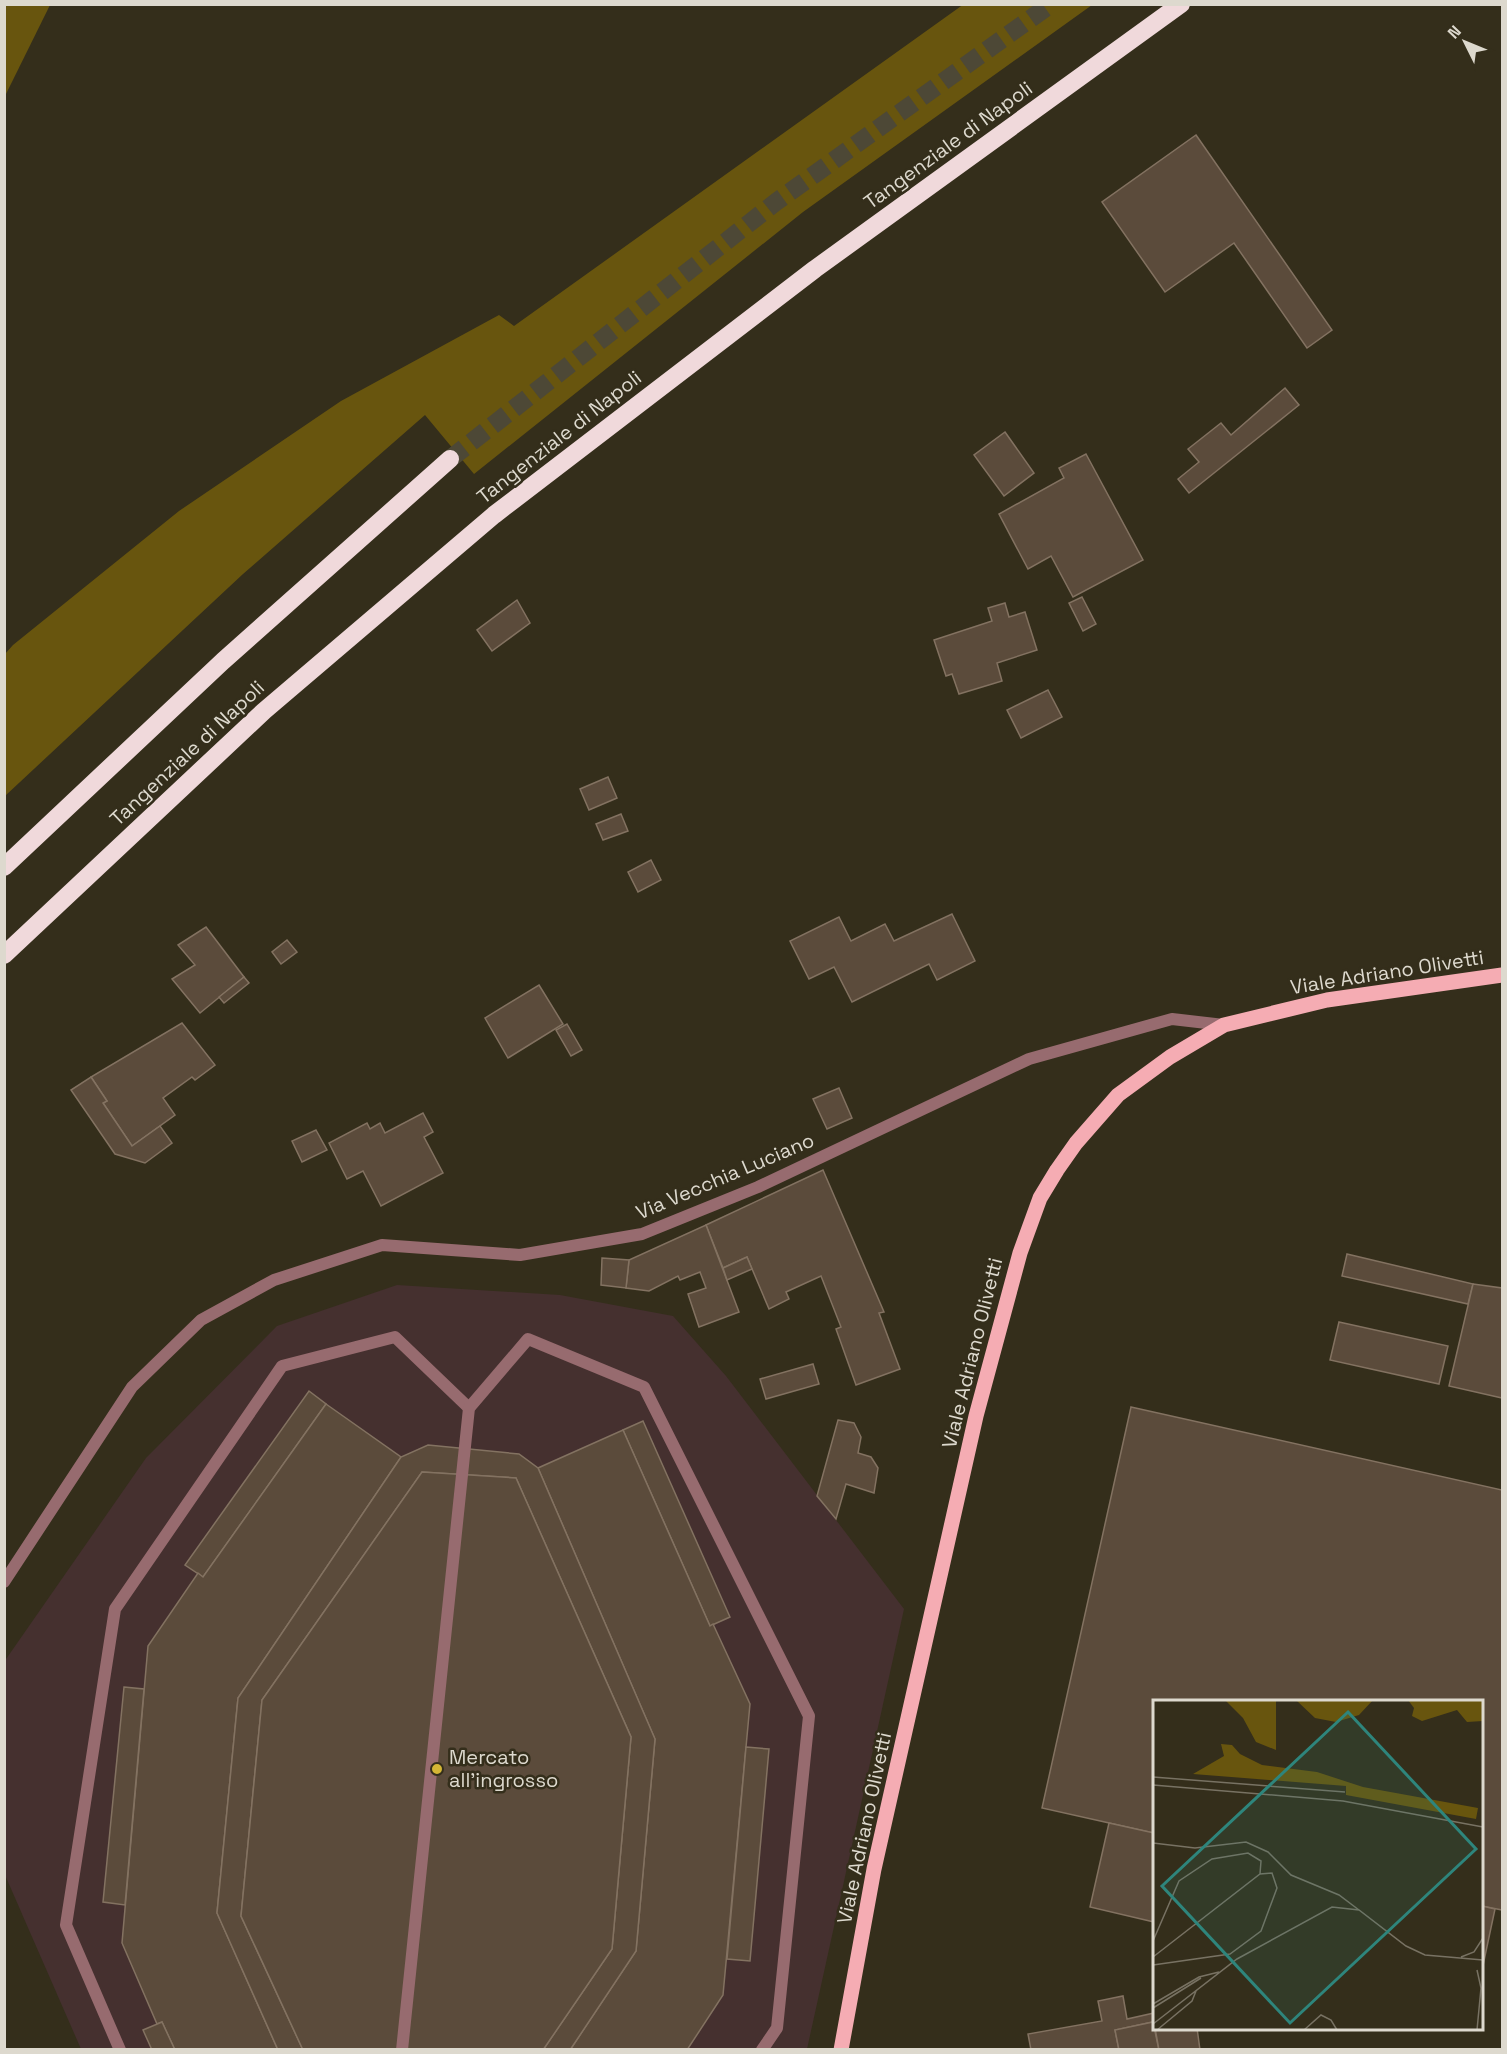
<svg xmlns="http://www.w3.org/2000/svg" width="1507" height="2054" viewBox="0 0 1507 2054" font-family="'Space Grotesk',sans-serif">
<rect width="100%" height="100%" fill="#342e1b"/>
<polygon fill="#45302f" points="397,1285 560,1295 673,1316 726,1376 904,1609 807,2049 81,2049 5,1875 4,1662 146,1458 277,1326"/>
<g fill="#68550e">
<polygon points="5,4 50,5 5,96 4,5"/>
<polygon points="964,4 1092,5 803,212 474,474 425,415 243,574 5,796 5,654 13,645 179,511 341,401 499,315 514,326"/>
</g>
<g fill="#5b4b3b" stroke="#837261" stroke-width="1.5">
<polygon points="1196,135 1332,330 1307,348 1234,243 1165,292 1102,202"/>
<polygon points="1285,388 1299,405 1189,493 1178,479 1199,462 1188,449 1221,423 1231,435"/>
<polygon points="1005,432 1034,473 1004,496 974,455"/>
<polygon points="1086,454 1143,560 1073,597 1051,556 1028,569 999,514 1064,478 1059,468"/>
<polygon points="1082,597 1096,624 1083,631 1069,603"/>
<polygon points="517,600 530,623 492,651 477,630"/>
<polygon points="1005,603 1009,617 1025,612 1037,650 997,663 1002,681 959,694 952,674 946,676 934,640 992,621 988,608"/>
<polygon points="1048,690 1062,717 1021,738 1007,710"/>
<polygon points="608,777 617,798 589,810 580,789"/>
<polygon points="621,814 628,831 603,840 596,824"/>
<polygon points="651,860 661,880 638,892 628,872"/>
<polygon points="952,914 975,961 937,980 929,964 852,1002 834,967 809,979 790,941 839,917 851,941 885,924 894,941"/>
<polygon points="206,927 244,977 200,1013 172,979 195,965 178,945"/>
<polygon points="287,940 297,952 281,964 272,952"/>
<polygon points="244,977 249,983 224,1003 219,997"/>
<polygon points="539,985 563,1024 508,1058 485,1018"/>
<polygon points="182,1023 215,1065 195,1080 192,1077 163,1098 175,1115 132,1146 103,1103 107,1101 91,1077"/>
<polygon points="567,1024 582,1050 571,1056 556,1030"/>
<polygon points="91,1077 107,1101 103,1103 132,1146 160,1126 172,1143 145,1163 115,1154 71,1090"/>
<polygon points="839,1088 852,1118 827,1129 813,1099"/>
<polygon points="423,1113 433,1132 424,1137 443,1173 381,1206 363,1171 347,1179 329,1143 367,1123 370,1129 380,1123 385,1133"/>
<polygon points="316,1130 327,1150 302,1162 292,1141"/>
<polygon points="823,1170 884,1312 879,1313 900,1369 856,1385 836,1329 841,1327 821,1276 786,1292 789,1299 769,1309 747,1257 723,1268 706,1225"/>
<polygon points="706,1225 739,1312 699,1327 688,1294 706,1288 700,1272 680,1280 678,1276 649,1291 626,1288 629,1260"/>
<polygon points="1347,1254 1473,1284 1468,1304 1342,1276"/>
<polygon points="747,1257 752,1269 727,1280 723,1268"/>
<polygon points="602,1258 629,1260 626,1288 601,1285"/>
<polygon points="1473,1284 1502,1288 1502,1398 1449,1386"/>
<polygon points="1339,1322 1448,1346 1439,1384 1330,1360"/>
<polygon points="813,1364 819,1384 766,1399 760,1379"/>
<polygon points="309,1391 326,1404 203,1577 185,1565"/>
<polygon points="326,1404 401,1457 238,1698 217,1913 278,2050 175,2050 162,2022 157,2024 122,1943 148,1646 198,1573 203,1577"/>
<polygon points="1131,1407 1502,1490 1502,1910 1482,1906 1482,1702 1154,1702 1154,1833 1042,1808"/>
<polygon points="838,1420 854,1423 861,1437 858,1453 871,1457 878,1468 874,1493 846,1484 836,1519 817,1496"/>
<polygon points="643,1421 730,1617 710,1626 623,1430"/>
<polygon points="623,1430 710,1626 713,1624 750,1704 723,1995 687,2050 570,2050 636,1951 655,1739 538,1468"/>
<polygon points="428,1445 519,1454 538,1468 655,1739 636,1951 570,2050 543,2050 612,1949 631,1737 516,1478 422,1472 262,1700 241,1916 303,2050 278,2050 217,1913 238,1698 401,1457"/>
<polygon points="422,1472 516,1478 631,1737 612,1949 543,2050 303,2050 241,1916 262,1700"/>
<polygon points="124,1687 144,1689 125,1905 103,1902"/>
<polygon points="746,1747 769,1749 750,1961 727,1959"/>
<polygon points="1109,1823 1154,1833 1154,1922 1090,1907"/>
<polygon points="1482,1906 1495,1909 1482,1970"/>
<polygon points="1123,1996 1127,2019 1154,2013 1154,2028 1153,2022 1115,2030 1119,2050 1031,2050 1028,2034 1102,2021 1098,2001"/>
<polygon points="162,2022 175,2050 152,2050 143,2030"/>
<polygon points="1153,2022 1159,2050 1119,2050 1115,2030"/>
<polygon points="1155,2028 1197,2028 1200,2050 1159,2050"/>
</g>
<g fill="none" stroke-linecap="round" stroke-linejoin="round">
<polyline stroke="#4d4836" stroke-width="18" stroke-dasharray="18 9" stroke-linecap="butt" points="450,459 776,202 1051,4"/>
<g stroke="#976b6f" stroke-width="12">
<polyline points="120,2050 66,1925 115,1609 282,1366 395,1337 469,1408"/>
<polyline points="402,2050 469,1408 528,1339 644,1387 809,1716 777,2028 762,2050"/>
</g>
<polyline stroke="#976b6f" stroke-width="12" points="4,1582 132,1387 201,1320 274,1280 382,1245 520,1255 642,1234 758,1187 1029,1059 1172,1019 1224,1025"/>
<polyline stroke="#f5acb3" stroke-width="15" points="841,2050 874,1869 976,1416 1020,1253 1040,1198 1057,1170 1076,1143 1118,1095 1170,1057 1224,1025 1327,1000 1502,975"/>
<g stroke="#f0d9db" stroke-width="18">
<polyline points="4,867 223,661 450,459"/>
<polyline points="4,955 264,711 494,515 815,269 1181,4"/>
</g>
</g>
<circle fill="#d4b635" stroke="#342e1b" stroke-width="2" cx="437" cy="1769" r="6"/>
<g text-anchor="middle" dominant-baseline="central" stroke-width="5" stroke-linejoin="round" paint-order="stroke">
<g font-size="20" fill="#ddd9ce" stroke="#342e1b">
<text transform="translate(948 145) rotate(-36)">Tangenziale di Napoli</text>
<text transform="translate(559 437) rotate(-38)">Tangenziale di Napoli</text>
<text transform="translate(187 753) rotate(-43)">Tangenziale di Napoli</text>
<text transform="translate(1387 972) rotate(-9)">Viale Adriano Olivetti</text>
<text transform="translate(725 1176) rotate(-23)">Via Vecchia Luciano</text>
<text transform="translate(972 1353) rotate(-76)">Viale Adriano Olivetti</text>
<text transform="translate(864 1828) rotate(-78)">Viale Adriano Olivetti</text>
</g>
<g font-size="20" fill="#ddd9ce" stroke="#342e1b" text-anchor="start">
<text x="449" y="1757">Mercato<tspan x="449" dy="23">all'ingrosso</tspan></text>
</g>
</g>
<g transform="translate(1153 1700)">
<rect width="330" height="330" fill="#342e1b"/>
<path d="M72 0H123V50L103 42 90 18ZM143 0H220L206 15 183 22 162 18ZM255 0H330V21L314 22 304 10 269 21 259 16 261 8ZM68 44 79 45 87 54 109 65 164 72 210 87 325 108 323 119 193 95V86L40 74 71 56Z" fill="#68550e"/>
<path fill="none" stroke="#787263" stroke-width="1.5" d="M0 77 192 92M0 85 190 101 330 127M0 143 42 148 93 142 115 152 138 175 186 195 206 210M0 241 26 181 59 159 95 153 108 161 107 174M0 257 107 174 119 173 124 188 108 231 77 254 0 265M308 257 321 252 330 238M0 304 46 277 66 272M0 308 48 278M0 324 84 259 179 207 206 210 253 246 272 255 330 260M4 330 39 301 43 291M151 330 168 315 178 320 184 330M324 330 328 288 324 270"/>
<path fill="#2e857c" fill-opacity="0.15" stroke="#2e857c" stroke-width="3" d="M195 12 323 149 137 323 9 186Z"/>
<rect width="330" height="330" fill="none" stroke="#ddd9ce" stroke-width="3"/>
</g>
<rect width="1507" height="2054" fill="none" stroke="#ddd9ce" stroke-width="12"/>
<g transform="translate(1465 42) rotate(313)" stroke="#342e1b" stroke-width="4.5" paint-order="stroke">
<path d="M0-4.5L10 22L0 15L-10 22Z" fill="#ddd9ce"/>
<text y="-9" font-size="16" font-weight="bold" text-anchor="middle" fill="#ddd9ce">N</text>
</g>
</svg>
